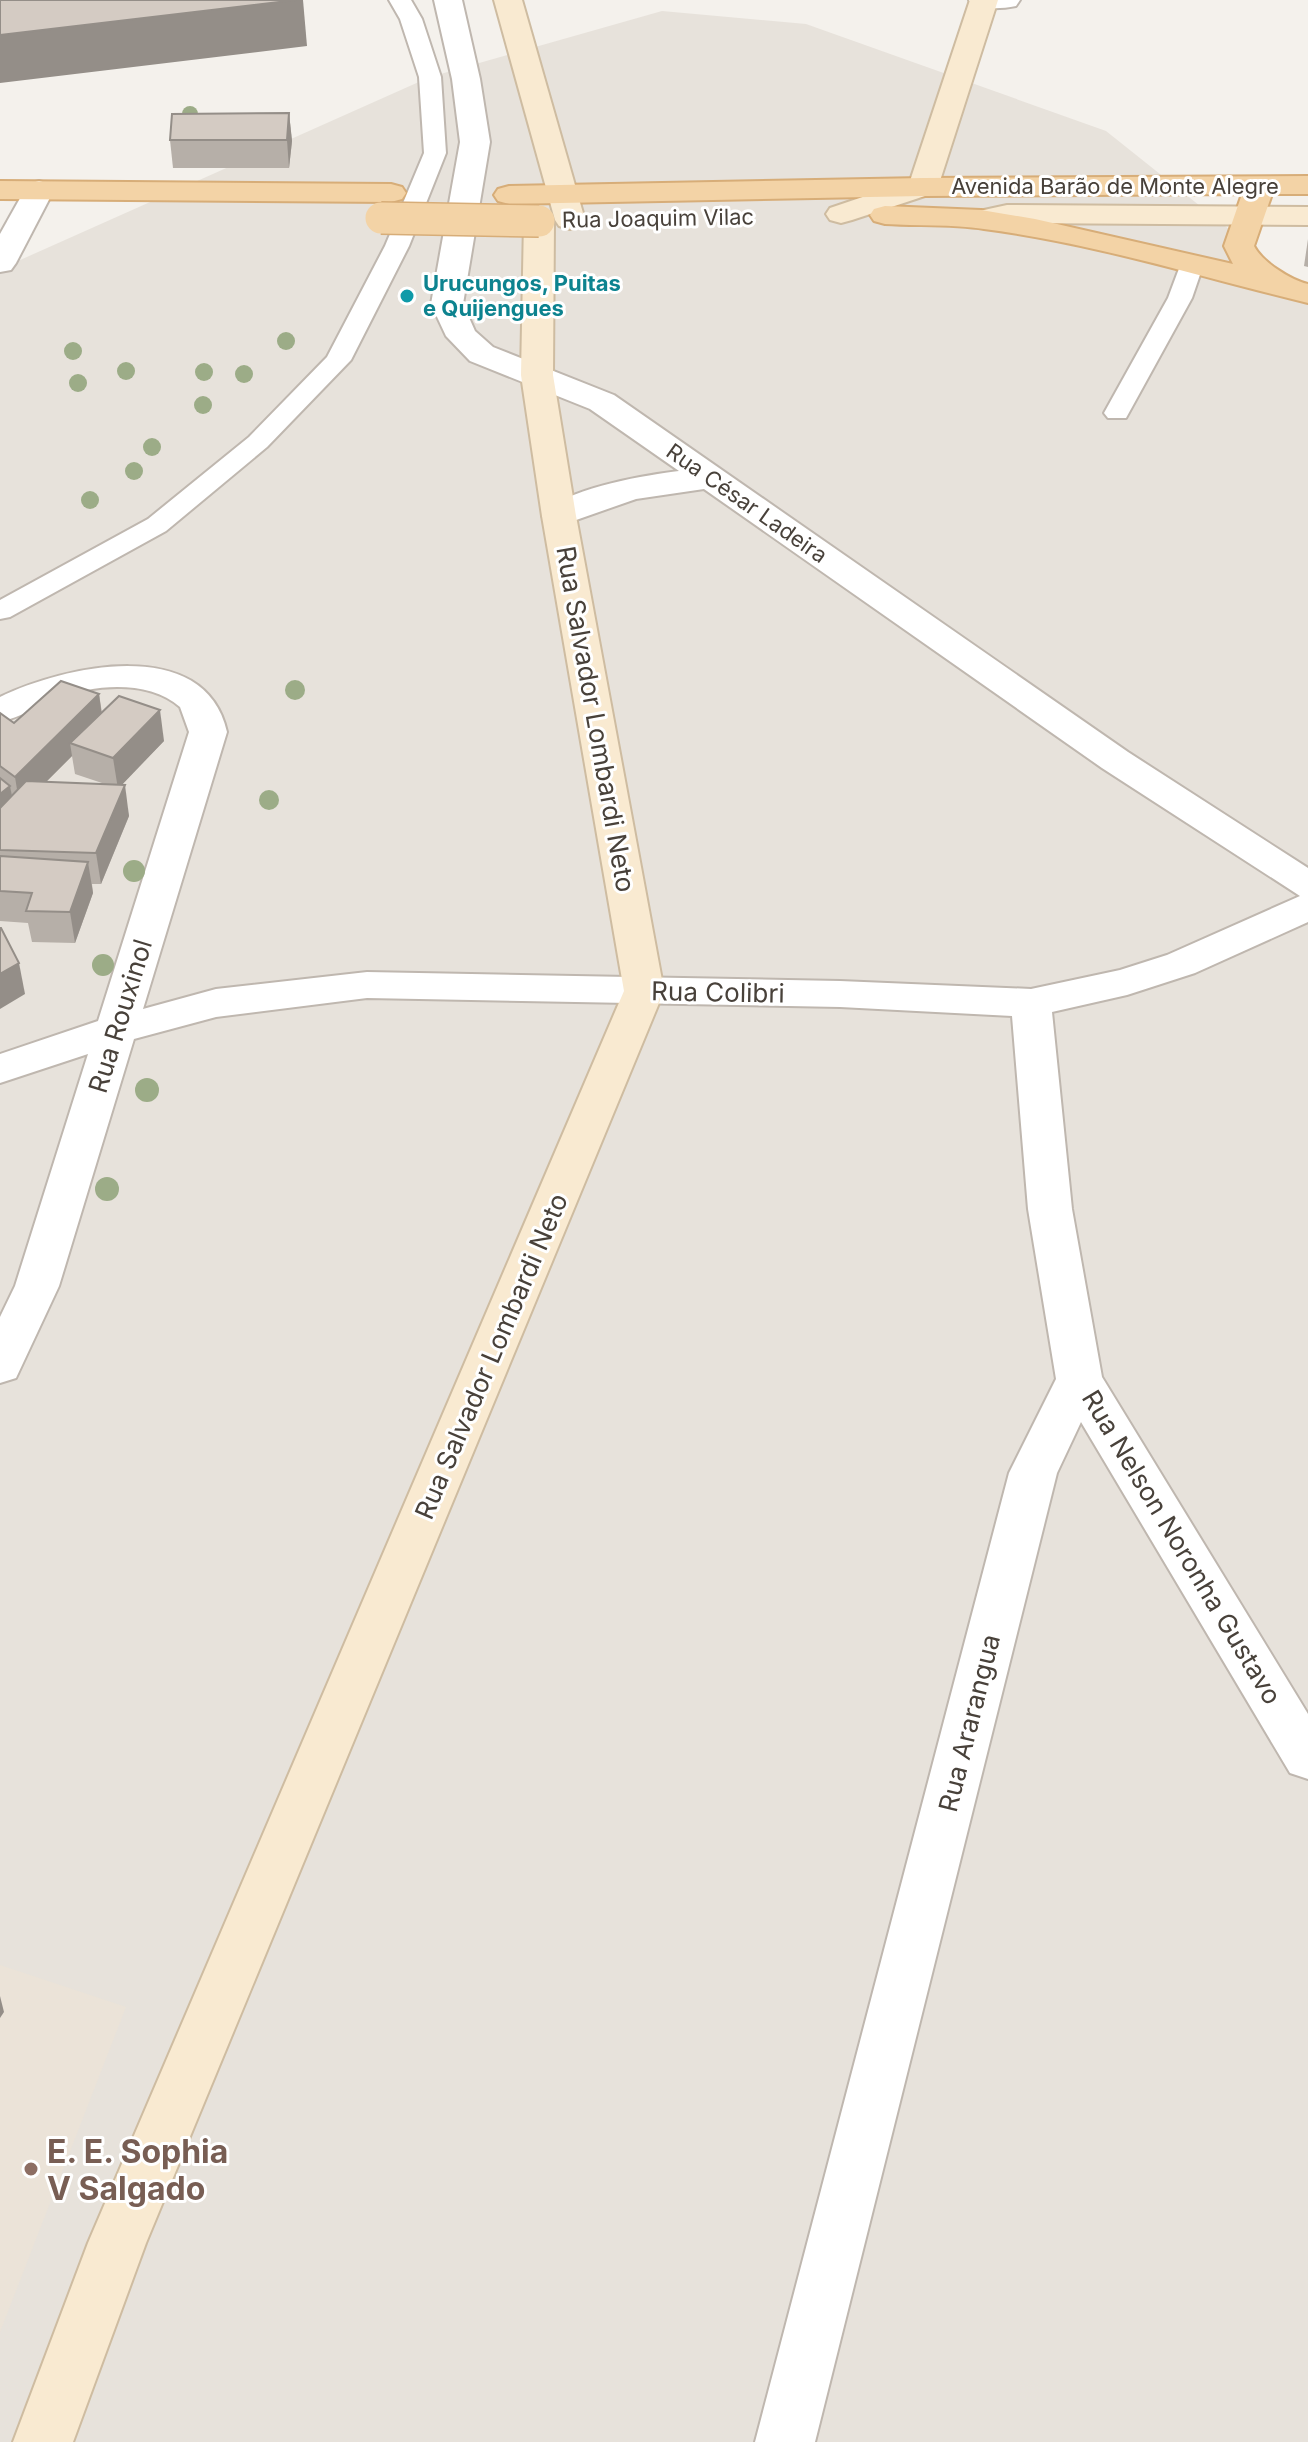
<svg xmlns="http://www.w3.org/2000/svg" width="1308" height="2442" viewBox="0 0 1308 2442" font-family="Inter,sans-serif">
<rect width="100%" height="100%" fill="#f4f1ec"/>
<polygon fill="#e7e2db" points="662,11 806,24 1106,131 1308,292 1308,2442 0,2442 0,269 430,77"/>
<polygon fill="#ebe3d8" points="0,1965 126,2007 0,2332"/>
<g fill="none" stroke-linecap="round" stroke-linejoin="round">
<g stroke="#bfb7af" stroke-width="4">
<g id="service">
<polygon points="389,0 411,0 422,19 441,77 446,153 409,246 351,360 267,447 166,531 10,617 0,619 0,600 148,519 249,437 327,357 385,246 424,153 419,77 400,19"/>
<polygon points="1192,256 1201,258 1204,263 1192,298 1126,418 1108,418 1104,413 1168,298 1183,258"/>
</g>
</g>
<g stroke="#bfb7af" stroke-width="4">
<g id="minor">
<path d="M434 0H462L480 79 490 142 463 304 475 331 493 347 614 395 1128 752 1308 868V922L1195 973 1127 995 1052 1012 1072 1209 1102 1377 1308 1714V1779L1290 1773 1081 1422 1057 1473 815 2442H755L1009 1473 1056 1379 1028 1209 1012 1016 840 1007 367 998 216 1017 134 1039 59 1286 16 1378 0 1383V1317L15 1286 88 1054 0 1083V1054L98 1021 189 732 180 707C149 680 95 684 59 698 39 706 21 717 0 722V697C64 666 205 634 227 732L143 1009 216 989 367 972 840 981 1031 989 1120 970 1167 955 1300 896 1102 768 704 489 636 499 559 526 547 523 542 516C560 489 646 475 679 471L590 409 470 361 446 336 431 304 460 142 452 79Z"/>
<path d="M969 0H1020L1016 6C1002 9 987 9 973 6Z"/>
<polygon points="39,181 50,184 54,190 16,263 11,270 0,272 0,234 28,184"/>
</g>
</g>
<g stroke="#cebca1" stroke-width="4">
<g id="secondary">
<polygon points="494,0 522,0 585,220 581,226 570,229 559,226 555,220"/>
<polygon points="970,0 998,0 938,187 934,193 852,220 841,223 830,220 826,214 830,208 910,181"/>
<polygon points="1007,205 1308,207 1308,225 1007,223 981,228 970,225 966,219 970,213"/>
<polygon points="539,212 550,215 554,221 553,375 576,516 664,991 146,2243 73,2442 13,2442 88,2243 624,991 542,516 521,375 524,221 528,215"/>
</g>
</g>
<g stroke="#d7ad78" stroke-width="4">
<g id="primary">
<path d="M1308 176V194H1272L1254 246C1262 262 1291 280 1308 284V303C1201 277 1093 243 984 229 951 224 918 226 885 224L874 221 870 215 874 209 885 206 981 210 1035 219 1233 264 1224 246 1242 194 923 196 509 204 498 201 494 195 498 189 509 186 923 178Z"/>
<polygon points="0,181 391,184 402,187 406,193 402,199 391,202 0,199"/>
</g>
</g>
<use href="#service" fill="#fff" fill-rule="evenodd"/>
<use href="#minor" fill="#fff" fill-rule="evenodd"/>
<use href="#secondary" fill="#f9ead1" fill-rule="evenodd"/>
<use href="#primary" fill="#f3d3a6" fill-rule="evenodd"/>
<g stroke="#d7ad78" stroke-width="34" stroke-linecap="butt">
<polyline id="primary-bridge" points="381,218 539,221"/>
</g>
<use href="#primary-bridge" stroke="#f3d3a6" stroke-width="31"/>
</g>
<g fill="#9cac87">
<circle cx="190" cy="114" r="8"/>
<circle cx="286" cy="341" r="9"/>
<circle cx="73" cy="351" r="9"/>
<circle cx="126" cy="371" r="9"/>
<circle cx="204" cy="372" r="9"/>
<circle cx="244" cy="374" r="9"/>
<circle cx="78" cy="383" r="9"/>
<circle cx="203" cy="405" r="9"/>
<circle cx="152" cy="447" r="9"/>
<circle cx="134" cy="471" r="9"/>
<circle cx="90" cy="500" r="9"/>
<circle cx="295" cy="690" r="10"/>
<circle cx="269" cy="800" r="10"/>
<circle cx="134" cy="871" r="11"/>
<circle cx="103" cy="965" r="11"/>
<circle cx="147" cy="1090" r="12"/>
<circle cx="107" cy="1189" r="12"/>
</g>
<g fill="#b6afa8" fill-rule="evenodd">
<polygon points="289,113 292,141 289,168 173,168 170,140"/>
<polygon points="1308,239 1308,267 1304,266"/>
<path d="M99 694 102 713 164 741 121 785 129 816 101 884H92L93 893 75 943 32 942 28 923 0 921V713L14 723ZM72 756 75 774 105 784 46 782Z"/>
</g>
<g fill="#948e88">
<polygon points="296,0 303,0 307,46 0,83 0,35"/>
<polygon points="289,113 292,141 289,168 287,140"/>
<polygon points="99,694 103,724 70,743 72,756 20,808 15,777"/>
<polygon points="160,710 164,741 118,789 113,758"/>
<polygon points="125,785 129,816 101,884 96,853"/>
<polygon points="10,786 16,817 0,829 0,794"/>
<polygon points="88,862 93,893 75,943 70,912"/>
<polygon points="19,963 25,994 0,1009 0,974"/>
<polygon points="0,1996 4,2012 0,2018"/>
</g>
<g fill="#d4cbc3" stroke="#948e88" stroke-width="2">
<polygon points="0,0 296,0 0,35"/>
<polygon points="289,113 287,140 170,140 172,114"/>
<polygon points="61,681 99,694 15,777 0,766 0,713 14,723"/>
<polygon points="119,696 160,710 113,758 70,743"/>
<polygon points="0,778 10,786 0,794"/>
<polygon points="26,781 125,785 96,853 0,850 0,808"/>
<polygon points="0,856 88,862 70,912 26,911 32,893 0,891"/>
<polygon points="0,928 1,928 19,963 0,974"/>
</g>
<circle fill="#0f9aa8" stroke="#fff" stroke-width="3" cx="407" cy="296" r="8"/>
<circle fill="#8d6e63" stroke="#fff" stroke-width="3" cx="31" cy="2169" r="8"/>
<g text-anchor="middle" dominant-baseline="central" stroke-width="6" stroke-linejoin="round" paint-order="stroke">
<g font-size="22" fill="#48413a" stroke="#fff">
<text x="1115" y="186">Avenida Barão de Monte Alegre</text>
<text transform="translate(658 218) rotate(-1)">Rua Joaquim Vilac</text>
<text transform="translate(747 503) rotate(35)">Rua César Ladeira</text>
</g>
<g font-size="22" font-weight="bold" fill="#0d838f" stroke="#fff" text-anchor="start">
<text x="423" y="283">Urucungos, Puitas<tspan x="423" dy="25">e Quijengues</tspan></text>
</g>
<g font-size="26" fill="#48413a" stroke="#fff">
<text transform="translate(596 719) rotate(80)">Rua Salvador Lombardi Neto</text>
<text transform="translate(718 992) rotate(1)">Rua Colibri</text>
<text transform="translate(120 1016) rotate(-73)">Rua Rouxinol</text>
<text transform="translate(491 1356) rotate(-67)">Rua Salvador Lombardi Neto</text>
<text transform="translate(1182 1547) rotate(59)">Rua Nelson Noronha Gustavo</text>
<text transform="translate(969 1723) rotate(-76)">Rua Ararangua</text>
</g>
<g font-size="32" font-weight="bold" fill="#785e54" stroke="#fff" text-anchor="start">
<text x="47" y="2151">E. E. Sophia<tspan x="47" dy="37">V Salgado</tspan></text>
</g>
</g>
</svg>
